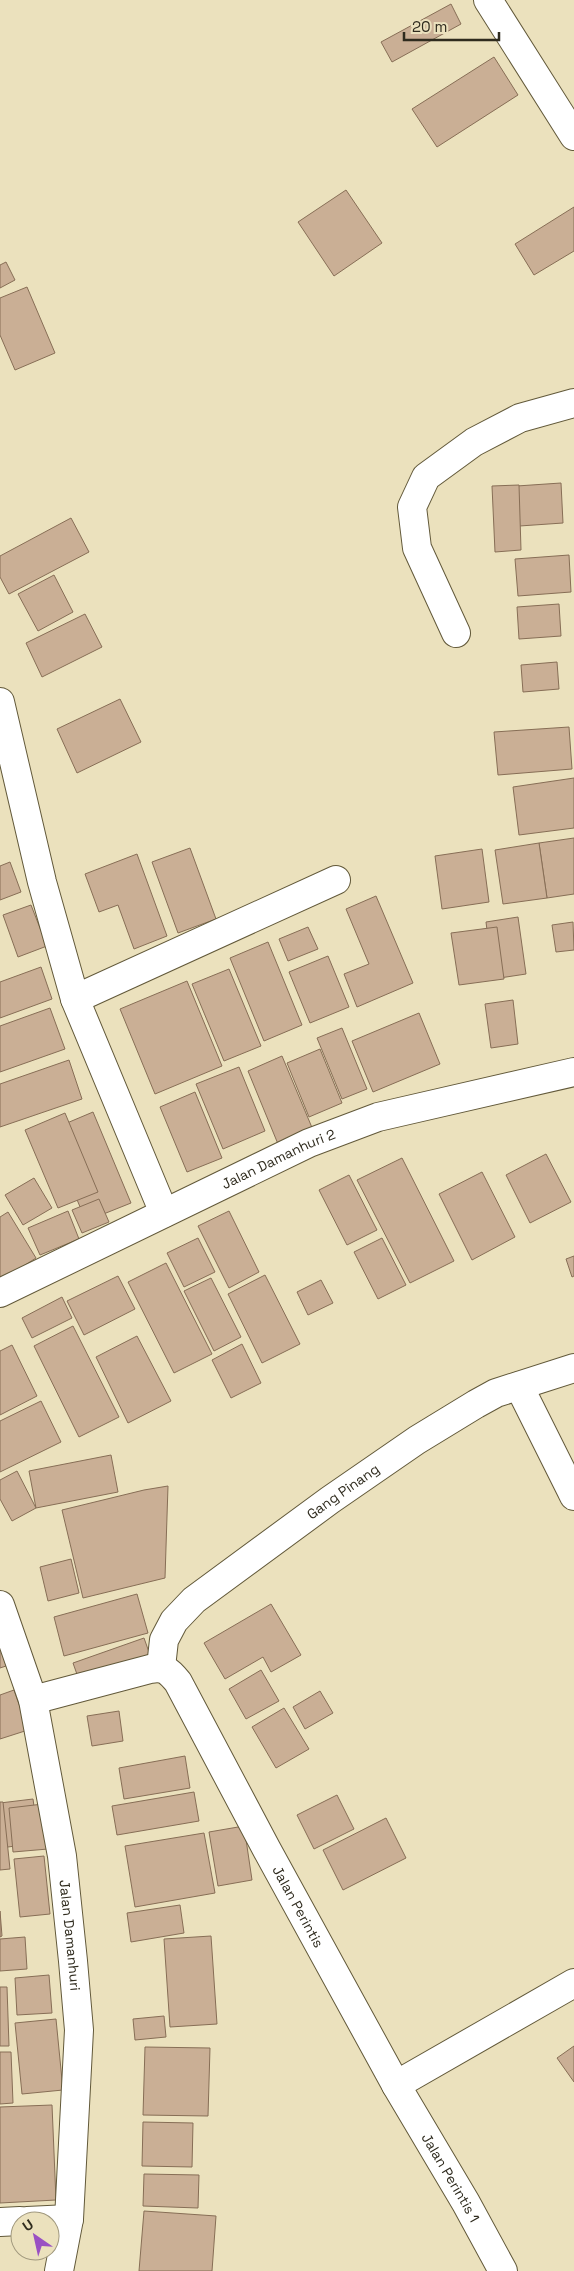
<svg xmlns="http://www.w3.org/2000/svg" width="574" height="2271" viewBox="0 0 574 2271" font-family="'Space Grotesk',sans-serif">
<rect width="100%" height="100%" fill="#ebe1bd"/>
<g fill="#caaf95" stroke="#876e56">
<polygon points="451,4 461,24 392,62 381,42"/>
<polygon points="494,57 518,95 437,147 412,109"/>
<polygon points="346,190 382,243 334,276 298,222"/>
<polygon points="574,207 574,251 534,275 515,244"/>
<polygon points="6,262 15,280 0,288 0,265"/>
<polygon points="27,287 55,353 15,370 0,335 0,298"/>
<polygon points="561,483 563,523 505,527 502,487"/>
<polygon points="519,485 521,550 495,552 492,486"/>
<polygon points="71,518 89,552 9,594 0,577 0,556"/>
<polygon points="569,555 571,592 518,596 515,559"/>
<polygon points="54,575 73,612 38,631 18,594"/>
<polygon points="559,604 561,636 519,639 517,607"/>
<polygon points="85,614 102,647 42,677 26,643"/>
<polygon points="557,662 559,689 523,692 521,665"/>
<polygon points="120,699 141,742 77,773 57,729"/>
<polygon points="569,727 572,769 498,775 494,732"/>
<polygon points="574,778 574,828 519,835 513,787"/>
<polygon points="574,838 574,894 547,898 539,843"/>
<polygon points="539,843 547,898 503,904 495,850"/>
<polygon points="190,848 216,919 178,933 152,862"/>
<polygon points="482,849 489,902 442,909 435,856"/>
<polygon points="137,854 167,936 134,949 118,905 99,912 85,874"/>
<polygon points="10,862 21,892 0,900 0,866"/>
<polygon points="376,896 413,983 357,1007 344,974 369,964 346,909"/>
<polygon points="31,905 47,946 18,957 3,915"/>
<polygon points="518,917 526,974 493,979 486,922"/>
<polygon points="573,922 574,950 556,952 552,925"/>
<polygon points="308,927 318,949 288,961 279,939"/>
<polygon points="497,927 504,979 459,985 451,933"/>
<polygon points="268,942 302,1025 264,1041 230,958"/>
<polygon points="328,956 349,1007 310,1023 289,972"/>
<polygon points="41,967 52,999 0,1018 0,982"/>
<polygon points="229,969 261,1046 224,1061 192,984"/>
<polygon points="187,981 222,1066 155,1094 120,1009"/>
<polygon points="513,1000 518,1044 491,1048 485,1004"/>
<polygon points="50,1008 65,1049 0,1072 0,1026"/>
<polygon points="419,1013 440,1064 373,1092 352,1041"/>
<polygon points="342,1028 367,1089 342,1099 317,1038"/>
<polygon points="320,1049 342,1103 309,1117 287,1063"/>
<polygon points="282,1056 313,1130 278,1144 248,1071"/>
<polygon points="69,1060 82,1099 0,1127 0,1084"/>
<polygon points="239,1067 265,1131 223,1149 196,1084"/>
<polygon points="195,1092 222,1158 187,1172 160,1107"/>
<polygon points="93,1112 131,1203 86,1221 48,1131"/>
<polygon points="65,1113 98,1192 58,1208 25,1130"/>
<polygon points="546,1154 571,1202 530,1223 506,1175"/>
<polygon points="402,1158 454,1261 410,1283 357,1180"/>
<polygon points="482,1172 515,1237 472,1260 439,1194"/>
<polygon points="349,1175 377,1230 347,1245 319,1190"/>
<polygon points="34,1178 52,1208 23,1225 5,1195"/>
<polygon points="99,1199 109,1222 82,1233 72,1210"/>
<polygon points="68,1211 79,1239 40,1255 28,1228"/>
<polygon points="229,1211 259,1272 229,1288 198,1226"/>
<polygon points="8,1212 36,1258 0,1281 0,1217"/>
<polygon points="198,1238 215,1272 184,1287 167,1253"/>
<polygon points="382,1238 406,1285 378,1299 354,1252"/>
<polygon points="574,1256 574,1276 572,1277 566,1259"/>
<polygon points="166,1263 212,1354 174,1373 128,1282"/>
<polygon points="265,1275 300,1344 262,1363 228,1294"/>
<polygon points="118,1276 135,1309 84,1335 67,1301"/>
<polygon points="211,1278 241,1337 214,1351 184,1291"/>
<polygon points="321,1280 333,1303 308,1315 297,1292"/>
<polygon points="62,1297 72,1318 32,1338 22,1318"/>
<polygon points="73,1326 119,1417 79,1437 34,1346"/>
<polygon points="137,1336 171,1401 128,1423 96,1357"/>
<polygon points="242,1344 261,1383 231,1398 212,1360"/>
<polygon points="12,1345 37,1396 0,1415 0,1351"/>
<polygon points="41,1401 61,1442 0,1472 0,1421"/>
<polygon points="111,1455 118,1492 36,1508 29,1471"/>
<polygon points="17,1471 36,1508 12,1521 0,1499 0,1480"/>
<polygon points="168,1486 165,1578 83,1598 62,1510 144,1490"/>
<polygon points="71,1559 79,1593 48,1601 40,1567"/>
<polygon points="137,1594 148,1633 64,1656 54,1617"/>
<polygon points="271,1604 301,1655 271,1672 263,1657 225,1679 204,1643"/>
<polygon points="144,1638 150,1655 79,1680 73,1663"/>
<polygon points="0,1639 9,1665 0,1668"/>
<polygon points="261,1670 279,1701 246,1719 229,1689"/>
<polygon points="14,1690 28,1730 0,1739 0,1695"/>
<polygon points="320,1691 333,1713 305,1729 293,1707"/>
<polygon points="284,1708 309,1749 276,1768 252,1727"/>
<polygon points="119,1711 123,1741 92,1746 87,1716"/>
<polygon points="185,1756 190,1788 124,1799 119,1768"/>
<polygon points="194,1792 199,1821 117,1835 112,1806"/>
<polygon points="337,1795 354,1829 314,1849 297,1815"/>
<polygon points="33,1799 39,1843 0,1848 0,1803"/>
<polygon points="0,1802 3,1802 10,1869 0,1870"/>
<polygon points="43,1804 48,1849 13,1852 9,1808"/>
<polygon points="386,1818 406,1858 343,1890 323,1850"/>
<polygon points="244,1826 252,1880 218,1886 209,1832"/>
<polygon points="204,1833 215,1893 135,1907 125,1846"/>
<polygon points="44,1856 50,1914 20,1917 14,1859"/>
<polygon points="180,1905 184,1933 131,1942 127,1913"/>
<polygon points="0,1911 2,1936 0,1937"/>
<polygon points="211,1936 217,2024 170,2027 164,1939"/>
<polygon points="25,1937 27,1969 0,1971 0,1939"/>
<polygon points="49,1975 52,2013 17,2015 15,1978"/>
<polygon points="0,1987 7,1987 9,2046 0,2046"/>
<polygon points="164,2016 166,2037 135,2040 133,2019"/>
<polygon points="56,2019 63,2090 22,2094 15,2023"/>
<polygon points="574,2046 574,2082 557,2058"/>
<polygon points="145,2047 210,2048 208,2116 143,2115"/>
<polygon points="0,2052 11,2052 13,2103 0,2104"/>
<polygon points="52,2105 56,2200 0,2203 0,2107"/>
<polygon points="143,2122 193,2123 192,2167 142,2166"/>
<polygon points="144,2174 199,2175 198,2208 143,2206"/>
<polygon points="144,2211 216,2216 212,2271 139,2271"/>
</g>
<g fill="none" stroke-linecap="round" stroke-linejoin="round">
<g stroke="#62593a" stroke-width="30">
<g id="street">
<polyline points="488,0 574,136"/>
<polyline points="456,633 417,548 412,507 426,477 474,442 520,418 574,403"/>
<polyline points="0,702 42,882 75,999 164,1213"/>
<polyline points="75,999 336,880"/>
<path id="s1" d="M0 1293 309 1143 378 1117 574 1072"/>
<polyline points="519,1386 574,1496"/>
<path id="s2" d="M161 1667 164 1640 174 1621 194 1600 330 1500 417 1440 476 1404 496 1393 574 1368"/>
<path id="s3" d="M33 1700 150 1669C164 1666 169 1671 178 1682L266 1848 396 2085 466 2203 503 2271"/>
<polyline points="396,2085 574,1983"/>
<polyline points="27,2221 69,2219"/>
<polyline points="0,2222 20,2221"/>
</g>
</g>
<g stroke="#62593a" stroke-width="30">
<g id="secondary">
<path id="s4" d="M0 1605 33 1700 62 1856 73 1961 79 2030 69 2219 59 2271"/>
</g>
</g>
<use href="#street" stroke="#fff" stroke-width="28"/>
<use href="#secondary" stroke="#fff" stroke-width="28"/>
</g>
<g text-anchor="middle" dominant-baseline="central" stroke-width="5" stroke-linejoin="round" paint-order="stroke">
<g font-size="14" fill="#2f2b1e" stroke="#ebe1bd">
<text stroke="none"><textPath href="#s1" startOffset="309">Jalan Damanhuri 2</textPath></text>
<text stroke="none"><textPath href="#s2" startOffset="262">Gang Pinang</textPath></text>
<text stroke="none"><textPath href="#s3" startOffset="409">Jalan Perintis</textPath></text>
<text stroke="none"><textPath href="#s4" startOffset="339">Jalan Damanhuri</textPath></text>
<text stroke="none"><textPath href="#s3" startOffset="720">Jalan Perintis 1</textPath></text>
</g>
</g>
<g transform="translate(35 2236) rotate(326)"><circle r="24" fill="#ebe1bd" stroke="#a0987d"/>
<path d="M0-4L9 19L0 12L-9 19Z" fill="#9a50c3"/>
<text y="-8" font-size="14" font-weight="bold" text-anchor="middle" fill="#2f2b1e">U</text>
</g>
<path d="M404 32v8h95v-8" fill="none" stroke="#2f2b1e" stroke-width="2.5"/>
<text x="412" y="32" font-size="15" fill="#2f2b1e" stroke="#ebe1bd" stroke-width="4" paint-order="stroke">20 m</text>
</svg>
